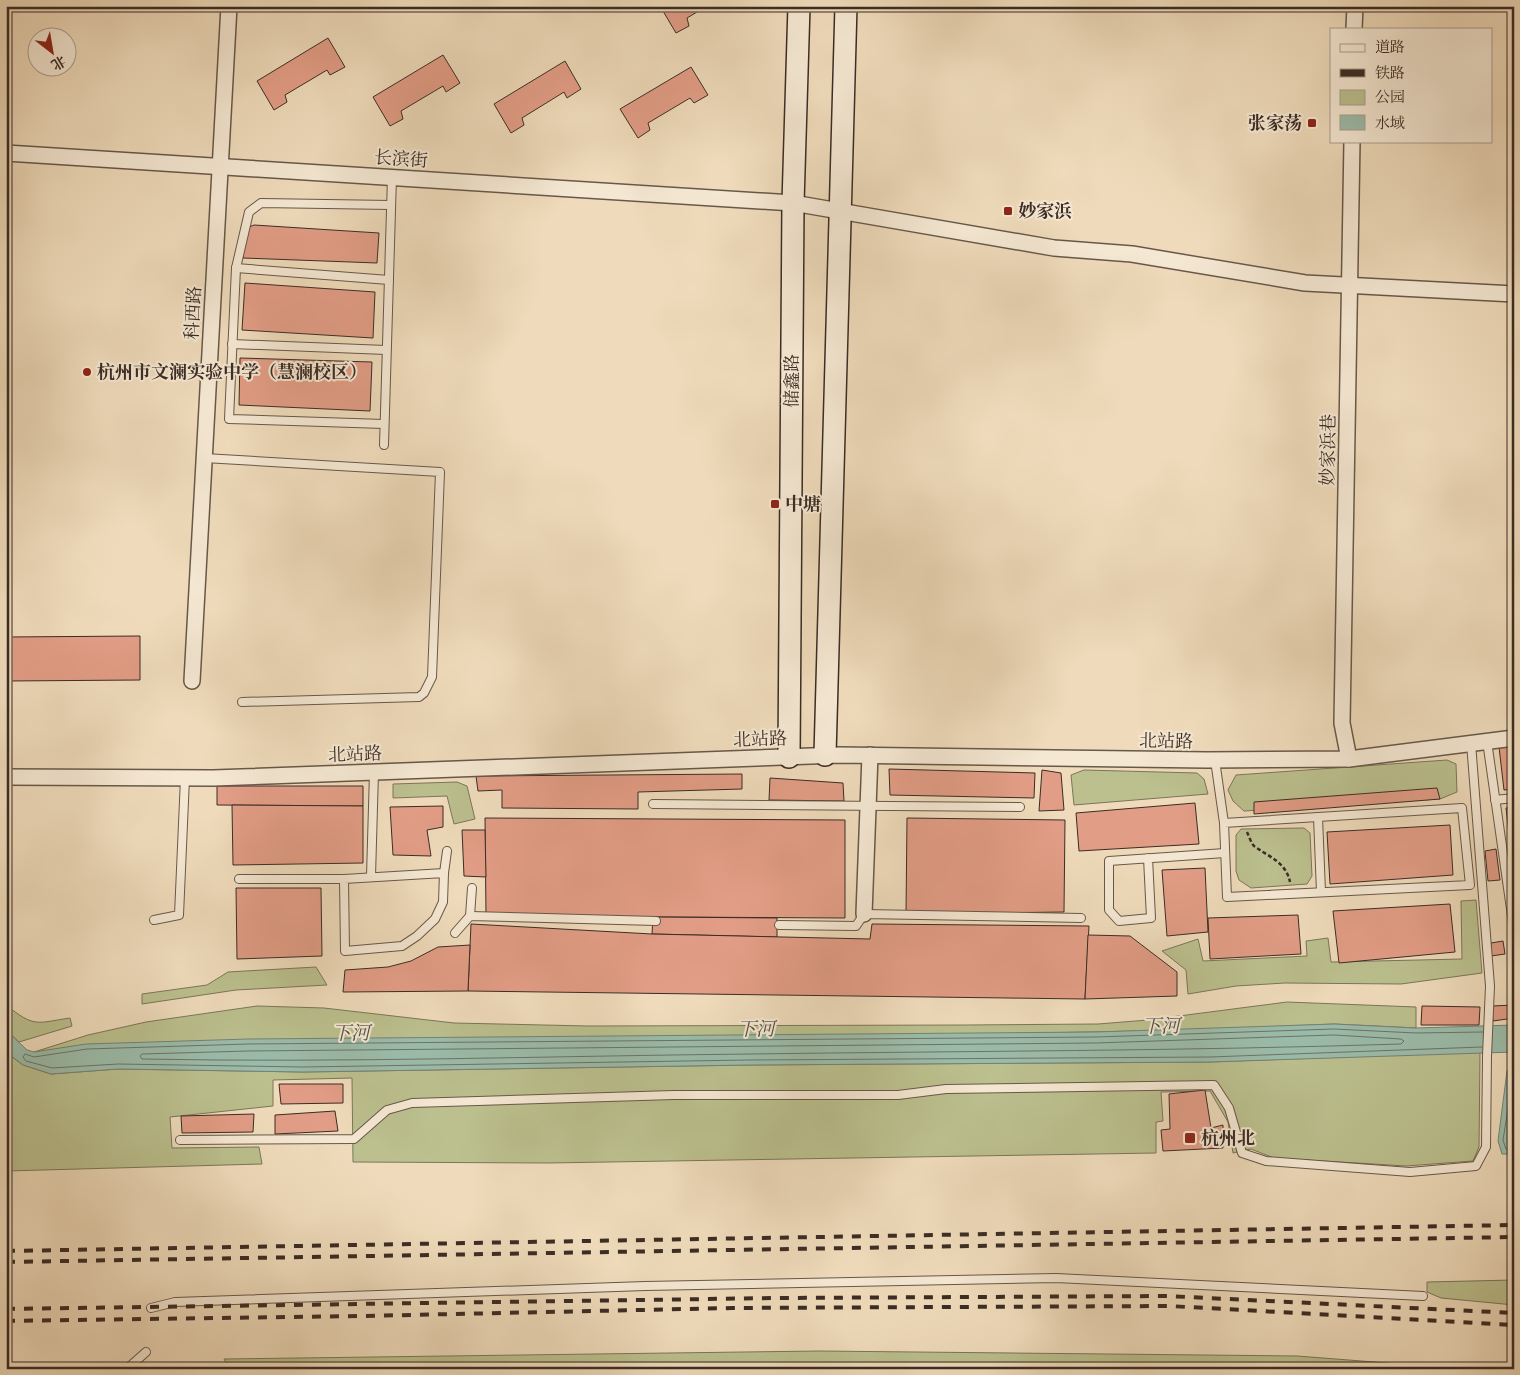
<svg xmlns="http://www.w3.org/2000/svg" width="1520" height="1375" viewBox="0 0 1520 1375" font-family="'IM FELL Great Primer','Noto Serif SC',serif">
<rect width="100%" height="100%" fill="#efdbbb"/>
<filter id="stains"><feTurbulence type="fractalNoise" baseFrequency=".004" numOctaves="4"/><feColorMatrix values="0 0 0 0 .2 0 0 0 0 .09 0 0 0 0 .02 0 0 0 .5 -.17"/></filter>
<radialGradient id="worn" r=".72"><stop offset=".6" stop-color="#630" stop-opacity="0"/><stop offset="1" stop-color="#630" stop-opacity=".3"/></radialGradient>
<g fill="#bbc08e" stroke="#7b765a">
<polygon points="1447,760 1456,764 1457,792 1440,799 1244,811 1233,801 1228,790 1236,775"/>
<polygon points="1084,770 1197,773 1204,779 1208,794 1074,805 1071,775"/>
<polygon points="457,782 467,786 475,819 454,824 447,796 393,798 393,784"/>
<polygon points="1304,828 1310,833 1312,876 1307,884 1251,888 1239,880 1236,871 1236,835 1241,829"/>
<polygon points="1476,900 1482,973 1401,984 1285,983 1236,986 1188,994 1186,970 1162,951 1198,939 1203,961 1307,956 1306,941 1328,938 1331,962 1462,959 1461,901"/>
<polygon points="316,967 327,985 236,990 142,1004 142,994 207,985 228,972"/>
<polygon points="1287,1002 1416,1007 1416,1028 1334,1024 1192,1030 34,1052 88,1035 146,1022 257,1006 324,1008 454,1023 588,1026 967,1025 1098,1024 1148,1020"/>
<path d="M6 1005C35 1028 36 1023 70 1018L72 1026 19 1042 6 1030Z"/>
<polygon points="1480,1052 1479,1147 1473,1161 1406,1166 1274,1158 1251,1149 1233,1153 1228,1122 1210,1091 1161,1092 1163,1121 1156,1122 1156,1153 548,1163 353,1162 352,1078 273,1080 273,1106 170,1117 172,1148 259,1147 262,1164 6,1171 6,1059 12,1057 23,1065 51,1074 118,1069 303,1072 749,1065 1210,1062"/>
<polygon points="1514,1280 1514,1305 1441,1298 1427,1292 1427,1282"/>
<polygon points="819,1351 1297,1356 1413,1365 1377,1369 229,1369 224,1359"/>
</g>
<g fill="#9bbcaa" stroke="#758275">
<polygon points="1334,1024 1416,1028 1514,1025 1514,1052 1210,1062 749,1065 303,1072 118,1069 51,1074 23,1065 6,1052 6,1030 27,1050 34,1052 86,1044 248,1039 1096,1032"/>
<polygon points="1514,1063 1514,1154 1502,1154 1498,1141 1507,1071"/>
</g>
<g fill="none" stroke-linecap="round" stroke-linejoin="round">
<g stroke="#6b7468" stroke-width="1">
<path d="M1334 1035 1401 1039 1404 1041 1401 1044C1184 1051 967 1051 750 1054 547 1056 345 1063 142 1059L140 1056 142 1054 248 1051 1096 1043Z"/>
<polyline points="1482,1047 1210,1057 749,1060 303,1067 118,1064 52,1068 26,1061 23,1057 25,1054 34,1057 87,1049 248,1044 1096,1037 1334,1029 1416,1033 1483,1032"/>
<polyline points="1514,1071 1503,1140 1506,1149 1514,1149"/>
</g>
</g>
<g fill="#e29d86" stroke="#3b2c25">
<polygon points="660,6 707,6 687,18 689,26 676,33"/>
<polygon points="328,38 345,67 330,75 327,70 285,95 287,102 274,110 257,81"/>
<polygon points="443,55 460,83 446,92 443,86 401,111 403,119 390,126 373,97"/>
<polygon points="565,61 581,89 567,98 564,92 522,118 524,125 511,133 494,104"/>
<polygon points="691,67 708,95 694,103 690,98 648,123 650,130 638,138 620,109"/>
<polygon points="254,225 379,233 377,263 243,258 246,233 247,228"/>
<polygon points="245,283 375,292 373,338 242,330"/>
<polygon points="240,358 372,362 370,411 239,405"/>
<polygon points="140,636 140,680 6,681 6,637"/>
<polygon points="1514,745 1514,789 1504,790 1499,747"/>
<polygon points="889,769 1035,773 1034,798 890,795"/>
<polygon points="1042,770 1061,773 1064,810 1039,811"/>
<polygon points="742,774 742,789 638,792 638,809 502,808 502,790 478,791 476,776"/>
<polygon points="770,778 843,783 844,801 769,800"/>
<polygon points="217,786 363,786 363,806 217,805"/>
<polygon points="1437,788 1440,799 1254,814 1254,802"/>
<polygon points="1195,803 1199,844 1079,851 1076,813"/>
<polygon points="232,805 363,806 363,863 233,865"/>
<polygon points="443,806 443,827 427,830 431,856 393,855 390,807"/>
<polygon points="1514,807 1514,851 1511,851 1506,808"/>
<polygon points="485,818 845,820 845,918 486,916"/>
<polygon points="907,818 1065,820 1064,912 906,914"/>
<polygon points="1450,825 1453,875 1330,884 1327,832"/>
<polygon points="462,830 485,830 486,877 464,876"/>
<polygon points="1496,849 1500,880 1488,881 1485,851"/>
<polygon points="1205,868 1208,932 1167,936 1162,870"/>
<polygon points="236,888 321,888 322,956 237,959"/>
<polygon points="1450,904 1455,952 1339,963 1333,911"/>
<polygon points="1298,915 1301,954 1210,959 1208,918"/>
<polygon points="653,917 777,918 777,937 652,934"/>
<polygon points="471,924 652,934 870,939 872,924 1089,926 1085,999 468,991"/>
<polygon points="1088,935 1130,936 1177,972 1177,996 1085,999"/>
<polygon points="1503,941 1505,954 1491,956 1491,943"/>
<polygon points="470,945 468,991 343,992 345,970 388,967 411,961 438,947"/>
<polygon points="1514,1005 1514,1018 1493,1021 1492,1006"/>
<polygon points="1422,1006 1480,1007 1479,1025 1421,1025"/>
<polygon points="279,1084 343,1084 343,1103 281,1104"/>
<polygon points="1205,1090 1211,1128 1223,1125 1223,1148 1163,1151 1161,1130 1170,1129 1169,1094"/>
<polygon points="335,1111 338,1131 275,1134 275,1115"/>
<polygon points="254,1114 253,1132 182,1133 181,1116"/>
</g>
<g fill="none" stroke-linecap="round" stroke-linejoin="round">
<g stroke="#68584a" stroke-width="10">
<g id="lane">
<polyline points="236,268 389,280"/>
<polyline points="232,344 386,350"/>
<polyline points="384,424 229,419 236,268 249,212 261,203 391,205"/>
<polyline points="384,445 392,177"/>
<polyline points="204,458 440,472 432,677 424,693 419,697 242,702"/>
<polyline points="1487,741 1514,930"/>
<polyline points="1215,760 1224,823 1227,897 1470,885 1462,808 1224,823"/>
<polyline points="1495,800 1514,798"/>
<polyline points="653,804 1020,807"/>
<polyline points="1318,817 1321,892"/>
<polyline points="1148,858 1151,918 1119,921 1109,910 1109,861 1225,853"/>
<polyline points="444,873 447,851"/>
<polyline points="371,876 374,772"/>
<polyline points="239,879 344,879 444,873 443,902 435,919 417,936 402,946 345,951 344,879"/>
<polyline points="470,916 472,888"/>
<polyline points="154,920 179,915 185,778"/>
<polyline points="779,925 856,926 864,914 1081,918"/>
<polyline points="455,933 470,916 656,921"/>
<polyline points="180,1140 354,1139 387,1110 412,1103 674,1095 898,1095 946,1089 1214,1085 1229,1108 1242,1153 1266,1161 1410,1172 1476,1166 1486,1147 1487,1056 1490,986 1471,743"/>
<polyline points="151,1308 175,1302 645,1286 1056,1278 1423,1296"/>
<polyline points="122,1369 128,1368 146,1352"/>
</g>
</g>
<g stroke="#68584a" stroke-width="18">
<g id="street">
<polyline points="1354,29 1355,6"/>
<polyline points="6,153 793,203 1054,248 1132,254 1305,283 1514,294"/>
<polyline points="192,681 229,6"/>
<polyline points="1349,759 1342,723 1352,141"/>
<polyline points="6,777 213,778 839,755 1207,760 1349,759 1514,738"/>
<polyline points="864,914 870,755"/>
</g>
</g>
<g stroke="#3b2c25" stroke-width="24">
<g id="secondary">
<polyline points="825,755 846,6"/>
<polyline points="789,757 793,203 799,6"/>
</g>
</g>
<path stroke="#3b2c25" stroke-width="2.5" stroke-dasharray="4 2.5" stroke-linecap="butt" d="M1247 832C1249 836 1251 843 1254 846 1269 857 1286 862 1290 882"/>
<use href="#lane" stroke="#f5e8d3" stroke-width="8"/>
<use href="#street" stroke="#f5e8d3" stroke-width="15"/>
<use href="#secondary" stroke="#f5e8d3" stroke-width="21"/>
<g stroke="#3b2c25" stroke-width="4" stroke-dasharray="9 9" stroke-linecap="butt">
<polyline points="6,1251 1514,1225"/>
<polyline points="6,1262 1514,1237"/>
<polyline points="6,1309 778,1298 1167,1296 1514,1313"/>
<polyline points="6,1321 362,1316 732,1308 1169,1306 1514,1325"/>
</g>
</g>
<g fill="#8f2418" stroke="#f5e8d3" stroke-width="2">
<rect x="1307" y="118" width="10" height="10" rx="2.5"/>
<rect x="1003" y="206" width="10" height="10" rx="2.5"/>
<circle cx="87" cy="372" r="5"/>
<rect x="770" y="499" width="10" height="10" rx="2.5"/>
<rect x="1184" y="1132" width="12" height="12" rx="2.5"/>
</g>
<g text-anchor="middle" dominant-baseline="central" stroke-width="4" stroke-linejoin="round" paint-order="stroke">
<g font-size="18" font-weight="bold" fill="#3b2c25" stroke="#f5e8d3" text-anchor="start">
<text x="1302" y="123" text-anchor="end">张家荡</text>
<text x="1018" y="211">妙家浜</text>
<text x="97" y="372">杭州市文澜实验中学（慧澜校区）</text>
<text x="785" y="504">中塘</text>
<text x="1201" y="1138">杭州北</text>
</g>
<g font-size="18" fill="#3b2c25" stroke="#f5e8d3">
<text transform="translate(401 159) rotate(4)">长滨街</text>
<text transform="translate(193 313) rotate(-87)">科西路</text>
<text transform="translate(792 381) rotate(-90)">储鑫路</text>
<text transform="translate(1328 450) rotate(-89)">妙家浜巷</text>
<text transform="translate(760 739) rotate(-2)">北站路</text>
<text transform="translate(1166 741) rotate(1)">北站路</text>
<text transform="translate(355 754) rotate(-2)">北站路</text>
</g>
<g font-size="19" font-style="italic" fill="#535046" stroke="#f5e8d3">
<text transform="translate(1161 1026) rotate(-1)">下河</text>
<text transform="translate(756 1029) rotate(-1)">下河</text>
<text transform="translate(351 1033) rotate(-1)">下河</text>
</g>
</g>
<rect width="1520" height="1375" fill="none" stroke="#efdbbb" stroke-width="25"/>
<rect x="8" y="8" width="1505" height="1360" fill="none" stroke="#3b2c25" stroke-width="2.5"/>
<rect x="12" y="12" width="1495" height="1350" fill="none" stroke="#3b2c25"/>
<rect x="1330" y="28" width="162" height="115" fill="#f5e8d3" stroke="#ab9d8d"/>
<rect x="1340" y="44" width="25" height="8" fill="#f5e8d3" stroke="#ab9d8d"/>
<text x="1375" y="52" font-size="15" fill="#3b2c25">道路</text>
<rect x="1340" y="69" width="25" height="8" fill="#3b2c25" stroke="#ab9d8d"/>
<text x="1375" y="78" font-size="15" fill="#3b2c25">铁路</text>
<rect x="1340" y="90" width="25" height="15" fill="#bbc08e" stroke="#ab9d8d"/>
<text x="1375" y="102" font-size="15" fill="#3b2c25">公园</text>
<rect x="1340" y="115" width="25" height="15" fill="#9bbcaa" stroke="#ab9d8d"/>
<text x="1375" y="128" font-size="15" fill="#3b2c25">水域</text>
<g transform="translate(52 52) rotate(149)"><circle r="24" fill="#f5e8d3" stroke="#ab9d8d"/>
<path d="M0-4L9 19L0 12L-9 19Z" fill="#8f2418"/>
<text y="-8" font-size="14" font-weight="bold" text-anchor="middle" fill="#3b2c25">北</text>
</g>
<rect width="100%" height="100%" filter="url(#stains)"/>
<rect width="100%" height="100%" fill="url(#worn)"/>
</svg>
